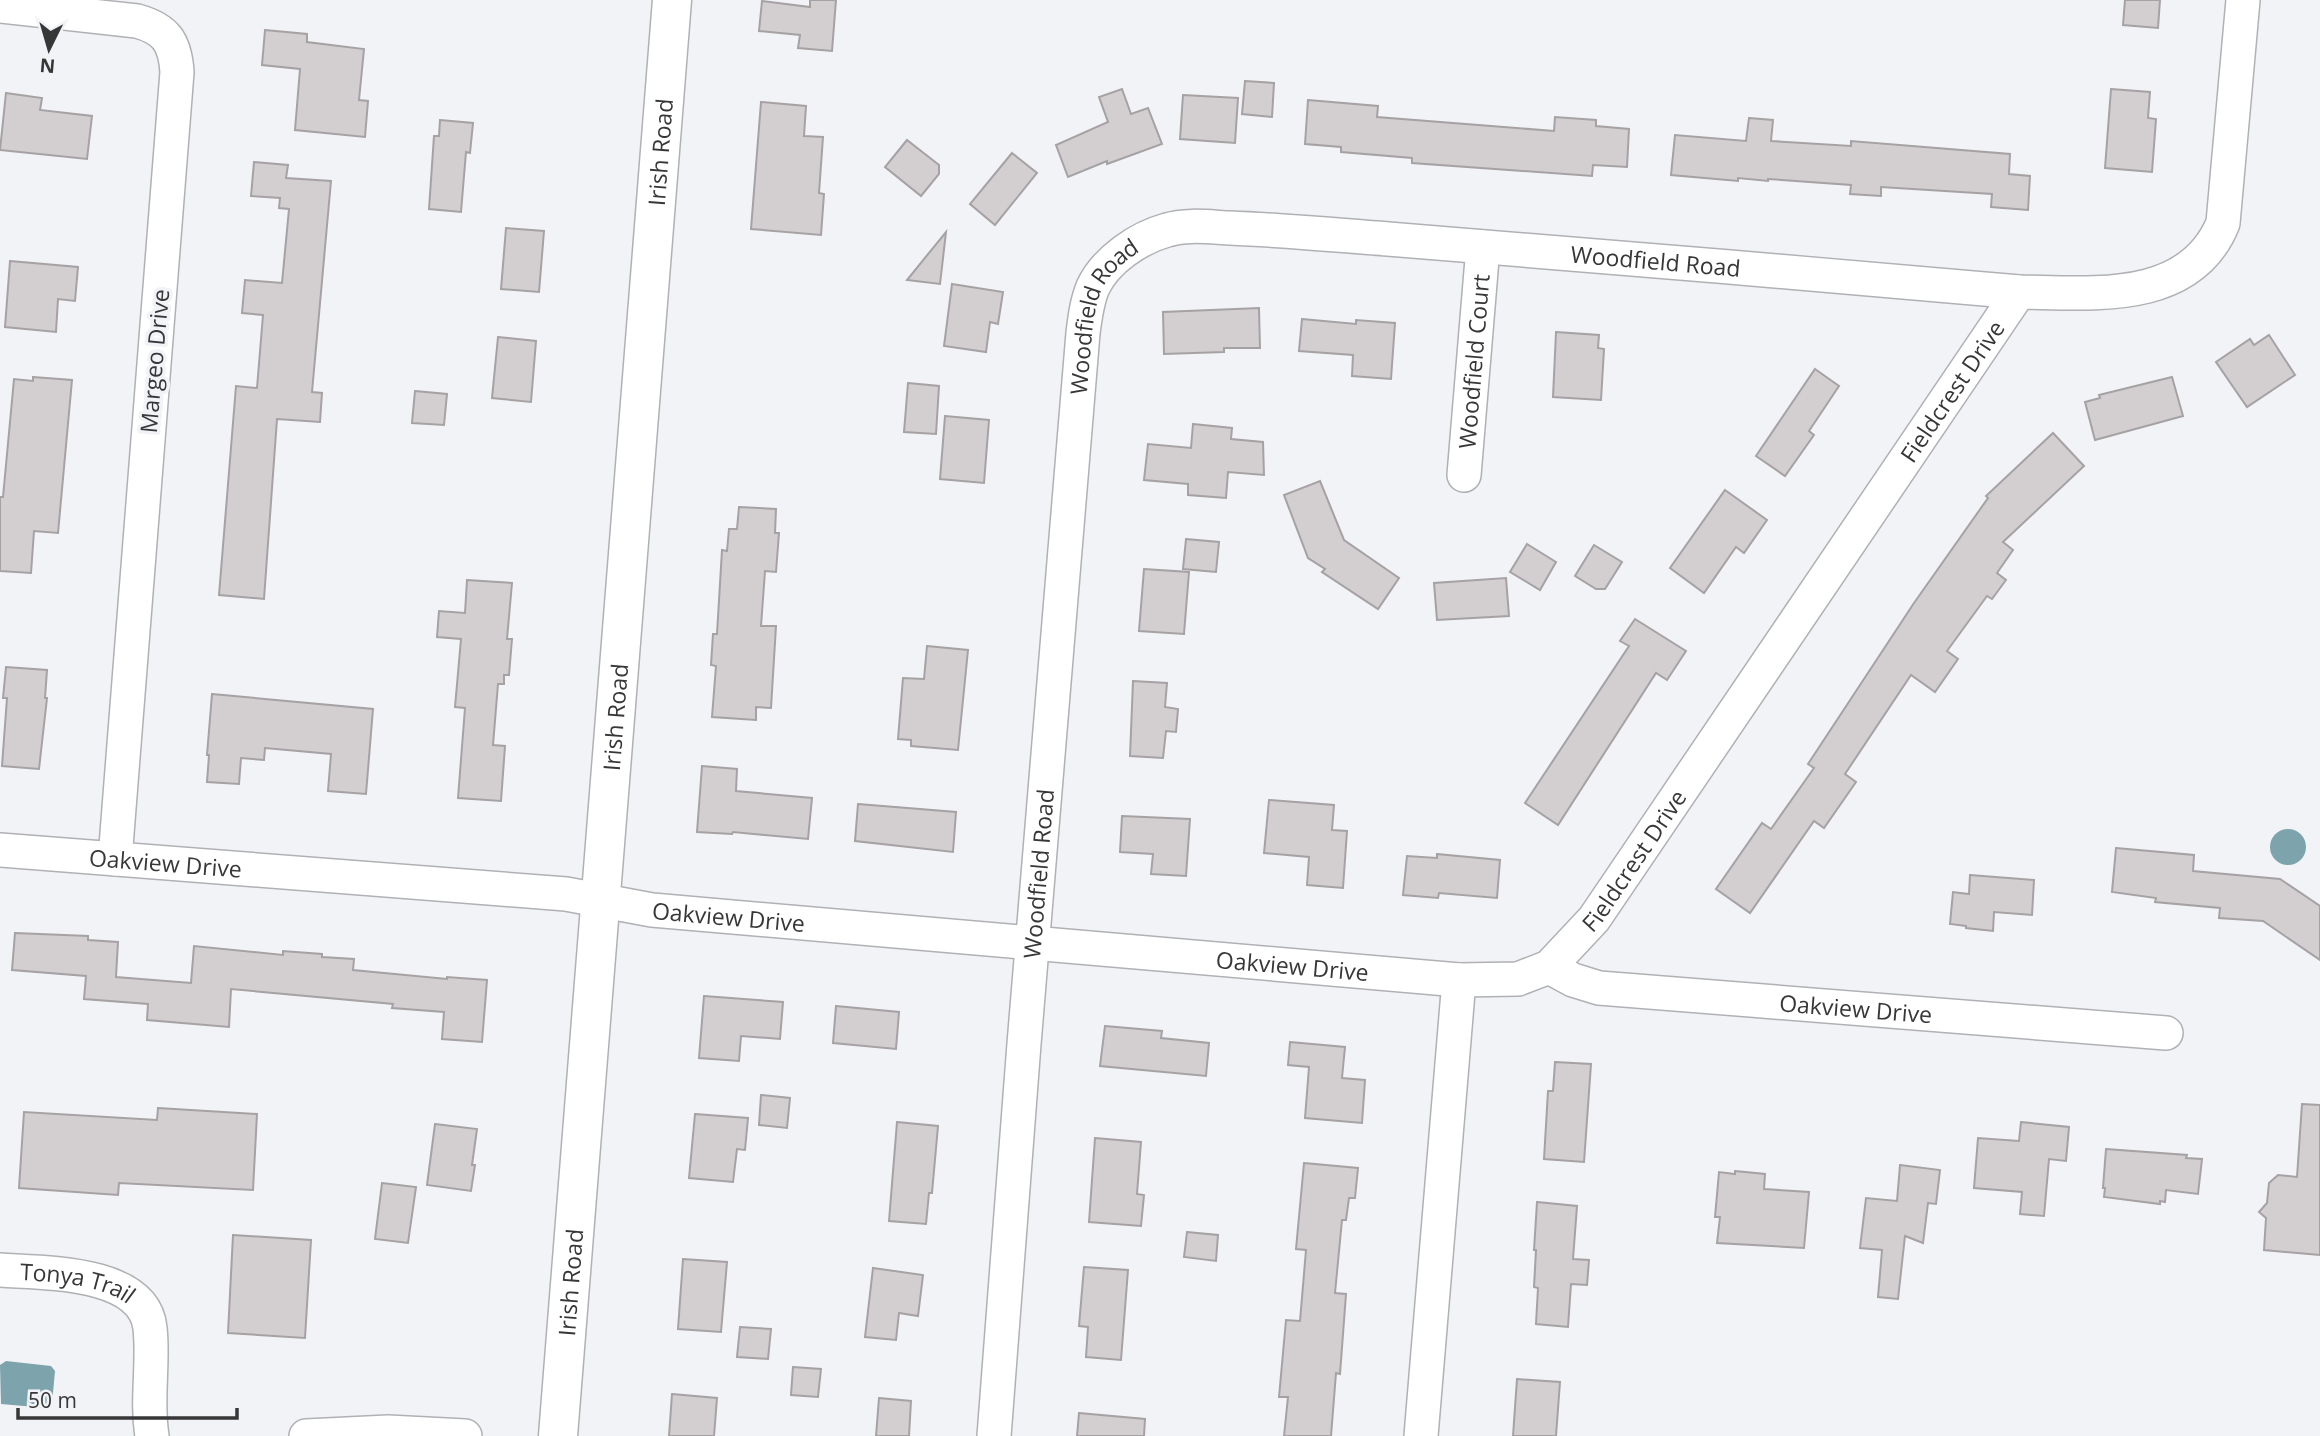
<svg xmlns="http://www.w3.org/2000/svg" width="2320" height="1436" viewBox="0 0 2320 1436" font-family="'Open Sans',sans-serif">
<rect width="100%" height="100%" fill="#f2f3f7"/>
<g fill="#7da3ac">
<circle cx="2288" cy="847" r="18"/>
<polygon points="6,1361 51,1366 55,1371 52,1404 47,1408 1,1404 0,1365"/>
</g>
<g fill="#d3cfd1" stroke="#a6a2a4" stroke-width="2">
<polygon points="810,0 836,0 832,51 798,48 800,35 759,31 762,1 810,7"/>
<polygon points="2125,0 2160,0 2158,28 2123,25"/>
<polygon points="265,30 307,34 307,42 364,49 359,100 368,101 365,137 295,130 300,69 262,65"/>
<polygon points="1245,81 1274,83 1272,117 1242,114"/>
<polygon points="1122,89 1131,114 1148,108 1162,144 1107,164 1107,161 1068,177 1056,145 1108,122 1099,97"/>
<polygon points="2111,89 2150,92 2148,118 2156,119 2152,172 2105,168"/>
<polygon points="6,93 42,98 40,110 92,116 87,159 0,150"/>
<polygon points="1183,95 1238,98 1235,143 1180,139"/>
<polygon points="1308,100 1378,106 1377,117 1554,131 1555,117 1596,120 1596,126 1629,129 1627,167 1593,165 1592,176 1412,163 1412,158 1341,152 1341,147 1305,144"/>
<polygon points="761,102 806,106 804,136 823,137 819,193 824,194 821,235 751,229"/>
<polygon points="1749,118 1773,120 1771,141 1851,146 1851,141 2010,154 2009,174 2030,176 2028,210 1991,207 1992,194 1881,187 1881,196 1850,194 1851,185 1768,179 1768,181 1738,178 1738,181 1671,175 1675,135 1746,141"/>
<polygon points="440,120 473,123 470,153 466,152 461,212 429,209 434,136 439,136"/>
<polygon points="907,140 939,165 939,174 921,196 885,167"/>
<polygon points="1012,153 1037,173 995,225 970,204"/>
<polygon points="254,162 288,165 286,178 331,181 312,392 322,393 320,422 277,419 264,599 219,595 236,386 257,388 263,315 242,313 245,280 282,283 289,209 279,208 280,198 251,196"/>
<polygon points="506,228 544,231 539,292 501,289"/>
<polygon points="946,232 940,284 907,280"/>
<polygon points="10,261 78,267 75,301 58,299 56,332 5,327"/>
<polygon points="952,284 1003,292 998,324 990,322 986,352 944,346"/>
<polygon points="1259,308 1260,348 1224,348 1224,352 1164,354 1163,312"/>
<polygon points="1302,319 1356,324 1356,320 1395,323 1391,379 1352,376 1353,355 1299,351"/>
<polygon points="1556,332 1599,335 1598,348 1604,349 1601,400 1553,397"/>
<polygon points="2269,335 2295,375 2247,407 2216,362 2250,339 2254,345"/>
<polygon points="498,337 536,341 531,402 492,398"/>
<polygon points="1815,369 1839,386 1809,431 1814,435 1785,476 1756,456"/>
<polygon points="33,377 72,380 58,533 34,531 31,573 0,571 0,497 3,497 14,379 33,381"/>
<polygon points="2172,377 2183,416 2095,440 2085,402 2100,398 2099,395"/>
<polygon points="908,383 939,386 936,434 904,432"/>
<polygon points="415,391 447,394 444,425 412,423"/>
<polygon points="945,416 989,420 984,483 940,479"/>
<polygon points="1193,424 1232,428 1231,439 1263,442 1264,475 1228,472 1226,498 1188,495 1188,484 1144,480 1148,444 1191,448"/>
<polygon points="2053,433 2084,466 2003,542 2013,550 1997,573 2006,580 1992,599 1987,596 1947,651 1958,659 1935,692 1911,675 1845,774 1856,782 1824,828 1814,821 1750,913 1716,889 1762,823 1771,829 1814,768 1808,764 1914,603 1988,498 1986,496"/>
<polygon points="1320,481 1344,540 1399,578 1378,609 1322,572 1325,569 1308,558 1284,495"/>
<polygon points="1725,490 1767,520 1744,553 1736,547 1704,593 1670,568"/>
<polygon points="739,507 776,509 775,533 779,533 776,572 765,571 761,626 776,626 771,708 756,707 756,720 712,717 716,666 711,665 713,634 717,634 722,550 727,551 729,529 737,529"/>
<polygon points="1186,539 1219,542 1216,572 1183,569"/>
<polygon points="1527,544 1556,562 1540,590 1510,572"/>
<polygon points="1594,545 1622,562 1605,589 1596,589 1575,576"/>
<polygon points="1144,569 1189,572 1184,634 1139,631"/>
<polygon points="1506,578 1509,616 1437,620 1434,583"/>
<polygon points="467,580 512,583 507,639 512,639 509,675 504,675 504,684 498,684 493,745 505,746 501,801 458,798 465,708 455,707 461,639 437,637 439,611 465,613"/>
<polygon points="1635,619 1686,651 1667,680 1656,673 1558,825 1525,803 1629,646 1620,641"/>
<polygon points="927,646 968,650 958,750 911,746 911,740 898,739 903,678 924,679"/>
<polygon points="6,667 47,670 45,698 47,698 39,769 2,766 7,698 3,698"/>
<polygon points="1133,681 1167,683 1165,707 1178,709 1176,732 1166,731 1163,758 1130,756"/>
<polygon points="212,694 373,709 366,794 328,791 331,754 265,748 264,760 241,758 239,784 207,782 209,755 207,755"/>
<polygon points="702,766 737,769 736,791 812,798 808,839 733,832 732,834 697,832"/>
<polygon points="1269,800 1334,805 1332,830 1347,831 1343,888 1307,885 1309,857 1264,853"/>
<polygon points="858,804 956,812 953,852 855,841"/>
<polygon points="1122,816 1190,819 1186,876 1151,874 1153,854 1120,852"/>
<polygon points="2116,848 2194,855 2193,871 2280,879 2320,906 2320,960 2263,921 2219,918 2220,908 2155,902 2156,898 2112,892"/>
<polygon points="1437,854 1500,860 1497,898 1439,893 1438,898 1403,895 1407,856 1437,858"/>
<polygon points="1970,875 2034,880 2032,915 1994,912 1993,931 1966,928 1966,926 1950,924 1953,892 1969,894"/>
<polygon points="15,933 88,936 88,940 118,942 116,977 191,983 194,946 283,955 283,951 322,954 322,957 354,959 353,970 447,979 447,977 487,980 482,1042 442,1039 444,1012 392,1008 393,1004 231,989 229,1027 147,1020 148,1004 84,999 86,976 12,970"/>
<polygon points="704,996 783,1002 780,1039 741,1036 739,1061 699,1058"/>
<polygon points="836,1006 899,1012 896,1049 833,1043"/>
<polygon points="1105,1026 1162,1031 1161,1038 1209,1043 1206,1076 1100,1066"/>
<polygon points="1290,1042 1345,1047 1342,1078 1365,1080 1362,1123 1305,1118 1309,1067 1288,1065"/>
<polygon points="1555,1062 1591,1064 1584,1162 1544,1159 1548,1091 1553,1091"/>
<polygon points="761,1095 790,1098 787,1128 759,1125"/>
<polygon points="2302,1104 2320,1105 2320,1255 2264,1250 2266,1218 2259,1212 2267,1203 2269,1183 2278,1175 2297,1177"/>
<polygon points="158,1108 257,1114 253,1190 119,1183 118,1195 19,1188 24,1112 157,1120"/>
<polygon points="695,1114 748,1118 745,1150 737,1149 733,1182 689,1178"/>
<polygon points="897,1122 938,1126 932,1193 929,1193 926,1224 889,1221"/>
<polygon points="2021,1122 2069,1127 2066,1161 2049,1159 2044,1216 2020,1214 2022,1192 1974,1188 1978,1138 2019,1141"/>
<polygon points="435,1124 477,1129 472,1165 475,1165 471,1191 427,1185"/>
<polygon points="1095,1138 1141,1142 1137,1194 1144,1195 1141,1226 1089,1222"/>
<polygon points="2106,1149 2187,1155 2186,1158 2202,1159 2198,1194 2166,1190 2165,1202 2160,1201 2160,1204 2104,1197 2105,1188 2103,1188"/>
<polygon points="1304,1163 1358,1168 1355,1198 1349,1198 1346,1220 1342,1220 1335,1293 1346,1294 1340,1374 1336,1373 1331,1436 1284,1436 1288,1397 1279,1397 1286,1320 1300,1321 1306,1250 1296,1249"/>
<polygon points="1900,1165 1940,1170 1936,1204 1928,1203 1923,1243 1905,1236 1898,1299 1878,1297 1882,1250 1860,1248 1866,1198 1897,1201"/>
<polygon points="1735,1171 1765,1174 1764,1189 1809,1192 1804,1248 1717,1243 1720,1217 1715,1217 1719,1172 1735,1174"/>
<polygon points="382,1183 416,1187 408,1243 375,1239"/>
<polygon points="1537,1202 1577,1206 1573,1259 1589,1260 1587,1285 1571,1284 1568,1327 1536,1324 1538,1288 1534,1287 1536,1250 1534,1250"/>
<polygon points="1187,1232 1218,1235 1216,1261 1184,1257"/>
<polygon points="233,1235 311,1240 305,1338 228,1333"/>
<polygon points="683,1259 727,1262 721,1332 678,1329"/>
<polygon points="1084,1267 1128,1270 1121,1360 1086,1357 1088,1327 1079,1326"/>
<polygon points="873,1268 923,1275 918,1316 899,1313 896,1340 865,1337"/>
<polygon points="740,1327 771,1329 768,1359 737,1357"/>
<polygon points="793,1367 821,1369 818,1397 791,1395"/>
<polygon points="1517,1379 1560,1382 1556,1436 1513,1436"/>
<polygon points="672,1394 717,1398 714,1436 669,1436"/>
<polygon points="879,1398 911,1401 909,1436 876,1436"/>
<polygon points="1079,1413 1145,1419 1144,1436 1077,1436"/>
</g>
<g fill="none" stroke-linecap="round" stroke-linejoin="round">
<g stroke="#b0b1b5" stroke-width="36">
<g id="street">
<path d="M0 6 137 21C166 29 175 42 177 72L115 859"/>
<path id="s1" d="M1464 475 1483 247"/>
<path id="s2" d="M0 850 566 894 652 910 1459 980 1518 979 1549 967 1594 919 2019 292"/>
<path id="s3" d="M1549 967 1573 980 1599 988 2166 1033"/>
<path id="s4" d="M0 1270C41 1273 144 1270 150 1328 154 1364 146 1400 152 1436"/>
<polyline points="306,1436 388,1432 465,1436"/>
<path id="s5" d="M994 1436 1024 1044 1083 333C1085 317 1087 301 1093 287 1106 260 1138 238 1167 230 1186 224 1209 227 1230 228 1282 230 1335 235 1388 239 1598 255 1809 274 2019 292 2091 293 2190 305 2223 223L2243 0"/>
<polyline points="1421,1436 1459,980"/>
</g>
</g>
<g stroke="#b0b1b5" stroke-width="41">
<g id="secondary">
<path id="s6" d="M558 1436 672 0"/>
</g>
</g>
<use href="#street" stroke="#fff" stroke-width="33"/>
<use href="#secondary" stroke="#fff" stroke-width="38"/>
</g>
<g text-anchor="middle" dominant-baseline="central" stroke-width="7" stroke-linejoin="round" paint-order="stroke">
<g font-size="23" fill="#373738" stroke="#f2f3f7">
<text stroke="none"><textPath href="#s6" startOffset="1288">Irish Road</textPath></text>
<text stroke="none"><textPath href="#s5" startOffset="1740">Woodfield Road</textPath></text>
<text stroke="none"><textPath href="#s5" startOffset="1130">Woodfield Road</textPath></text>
<text transform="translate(154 361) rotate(-85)">Margeo Drive</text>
<text stroke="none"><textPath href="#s1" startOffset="114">Woodfield Court</textPath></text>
<text stroke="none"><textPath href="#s2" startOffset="2261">Fieldcrest Drive</textPath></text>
<text stroke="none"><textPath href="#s6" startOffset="721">Irish Road</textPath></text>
<text stroke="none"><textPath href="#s2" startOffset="1694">Fieldcrest Drive</textPath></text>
<text stroke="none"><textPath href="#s2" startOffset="166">Oakview Drive</textPath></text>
<text stroke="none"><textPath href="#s5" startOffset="564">Woodfield Road</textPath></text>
<text stroke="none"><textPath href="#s2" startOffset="732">Oakview Drive</textPath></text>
<text stroke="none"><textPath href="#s2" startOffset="1298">Oakview Drive</textPath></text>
<text stroke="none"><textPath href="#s3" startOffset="312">Oakview Drive</textPath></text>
<text stroke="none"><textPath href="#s6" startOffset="154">Irish Road</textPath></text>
<text stroke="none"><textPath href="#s4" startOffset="79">Tonya Trail</textPath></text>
</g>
</g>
<g transform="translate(49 49) rotate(185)" stroke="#f2f3f7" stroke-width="5" paint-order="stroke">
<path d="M0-5L12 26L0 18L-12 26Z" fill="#373738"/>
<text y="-10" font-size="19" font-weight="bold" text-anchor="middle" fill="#373738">N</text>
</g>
<path d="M18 1408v10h219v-10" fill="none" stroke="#373738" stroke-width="3.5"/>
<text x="28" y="1408" font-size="21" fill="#373738" stroke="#f2f3f7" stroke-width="5" paint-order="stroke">50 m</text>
</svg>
